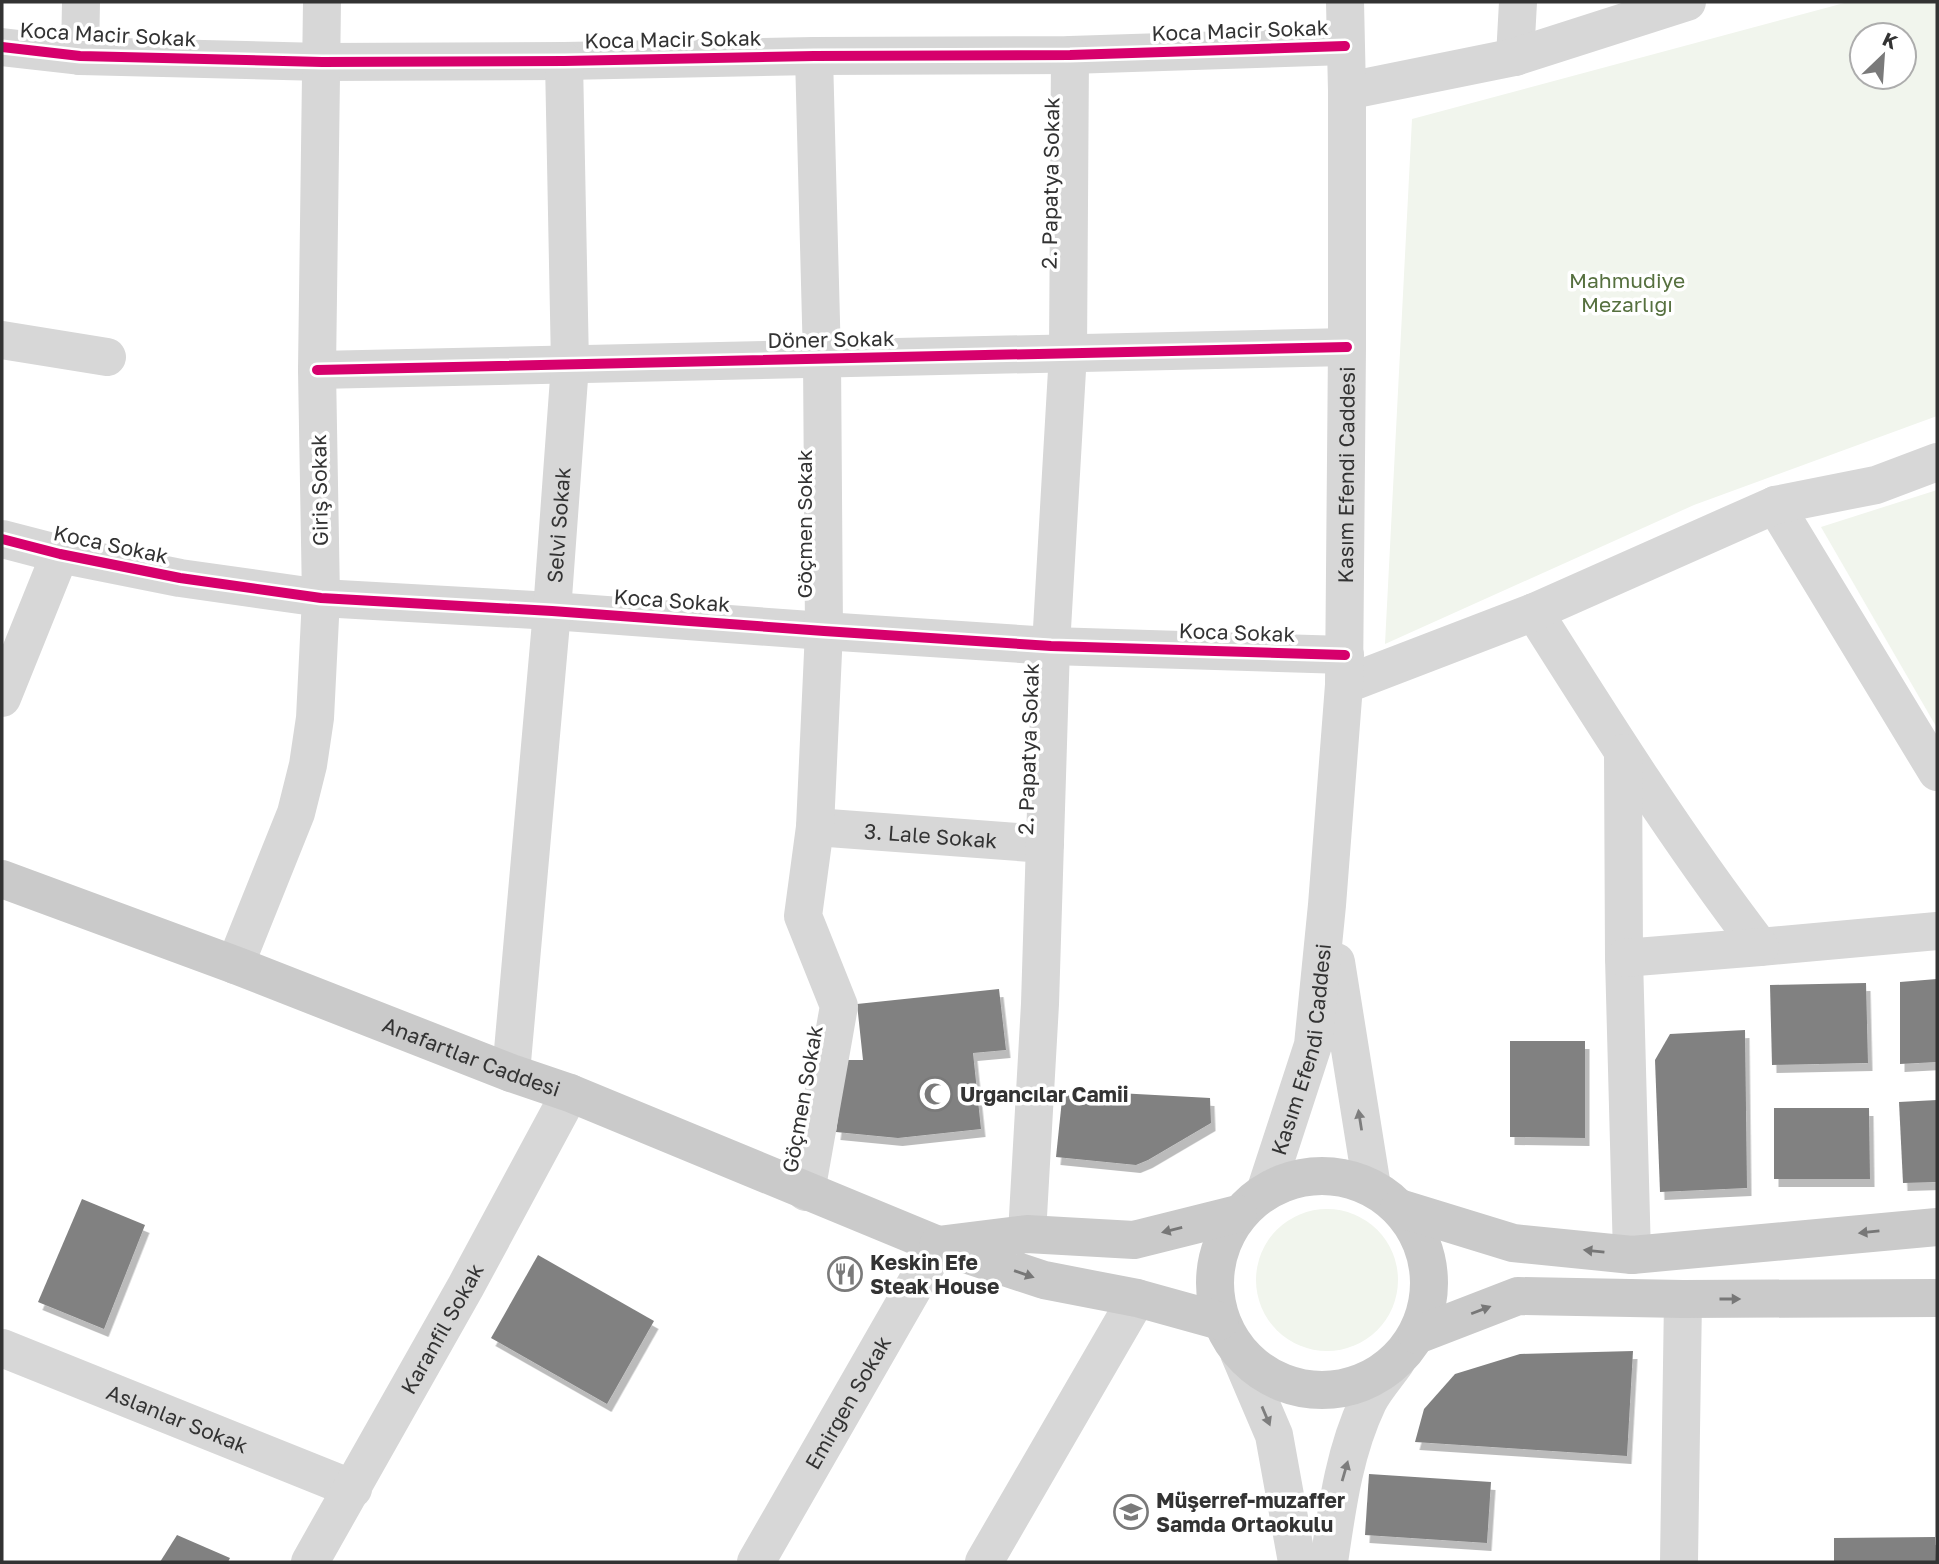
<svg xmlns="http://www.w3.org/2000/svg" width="1939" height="1564" viewBox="0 0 1939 1564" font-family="'Golos Text',sans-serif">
<defs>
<filter id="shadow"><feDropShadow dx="4.5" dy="8" stdDeviation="0" flood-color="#0004"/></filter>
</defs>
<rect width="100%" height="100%" fill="#fff"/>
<g fill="#f1f5ed" fill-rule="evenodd">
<path d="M1848 2H1937V416L1694 505 1385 644 1412 119ZM1862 35H1904V77H1862Z"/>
<polygon points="1937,490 1937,728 1821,527"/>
<circle cx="1327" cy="1280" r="71"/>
</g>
<g fill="#818181" filter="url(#shadow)">
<polygon points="1937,979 1937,1062 1900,1064 1900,982"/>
<polygon points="1866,983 1868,1063 1772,1065 1770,985"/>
<polygon points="999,989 1006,1050 973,1053 981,1129 898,1138 836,1132 846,1060 863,1060 857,1004"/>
<polygon points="1745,1030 1747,1188 1660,1192 1655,1060 1670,1034"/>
<polygon points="1510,1041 1585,1041 1585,1138 1510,1137"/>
<polygon points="1063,1090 1210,1098 1211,1123 1148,1160 1136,1165 1056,1157"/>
<polygon points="1937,1100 1937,1182 1903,1183 1899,1102"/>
<polygon points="1774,1108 1869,1108 1870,1179 1774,1179"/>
<polygon points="82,1199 145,1225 104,1329 38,1302"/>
<polygon points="538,1255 654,1321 607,1404 491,1338"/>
<polygon points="1633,1351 1627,1456 1415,1442 1424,1409 1455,1374 1520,1354"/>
<polygon points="1369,1474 1491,1482 1487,1543 1365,1535"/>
<polygon points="177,1535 230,1558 228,1562 160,1562"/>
<polygon points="1935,1537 1936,1562 1834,1562 1834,1538"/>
</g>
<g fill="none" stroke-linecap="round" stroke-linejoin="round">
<g stroke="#d7d7d7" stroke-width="38">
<polyline points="2,47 80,56 322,62 564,61 814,56 1070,55 1345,46"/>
<polyline points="80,56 81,2"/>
<polyline points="1515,57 1518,2"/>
<polyline points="1347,91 1515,57 1687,2"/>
<polyline points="2,340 107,357"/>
<polyline points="317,370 1347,347"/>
<polyline points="1775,505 1937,772"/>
<polyline points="2,539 60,554 180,578 321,598 552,611 824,631 1051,646 1345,655"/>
<path d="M1534 612C1606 726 1678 840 1760 947L1937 931"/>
<polyline points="1344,685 1534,612 1775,505 1876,485 1937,462"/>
<polyline points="2,698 60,554"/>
<polyline points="1623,753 1624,958 1632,1255"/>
<path id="s1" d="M815 827 1045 844"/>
<polyline points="1624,958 1760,947"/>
<polyline points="1336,962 1372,1187"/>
<polyline points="235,965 296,813 308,765 315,718 321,598 317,370 322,2"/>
<path id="s2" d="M511 1073 552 611 570 365 564 61"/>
<path id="s3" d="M1266 1189 1313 1045 1327 905 1344 685 1347 347V91L1345 2"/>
<polyline points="806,1192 839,1006 803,916 815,827 824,631 822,359 814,56"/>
<polyline points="1027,1234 1040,1004 1051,646 1068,353 1070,55"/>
<path id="s4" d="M2 1348 353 1489"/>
<polyline points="1239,1353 1274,1435 1297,1562"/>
<path id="s5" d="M310 1562 466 1286 570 1093"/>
<path id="s6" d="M756 1562 938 1245"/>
<polyline points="984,1562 1137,1298"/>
<path d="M1329 1562C1337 1508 1344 1452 1368 1402 1375 1388 1387 1375 1396 1362"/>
<polyline points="1679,1562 1683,1299"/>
</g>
<g stroke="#cacaca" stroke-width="38">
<path id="s7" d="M2 879 235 965 511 1073 570 1093 938 1245"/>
<circle cx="1322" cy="1283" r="107"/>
<polyline points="1399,1208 1513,1243 1632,1255 1937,1227"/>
<polyline points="1220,1321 1137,1298 1044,1280 938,1245 1027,1234 1134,1240 1238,1214"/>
<polyline points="1417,1335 1518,1296 1683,1299 1937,1298"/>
</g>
<g stroke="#fff" stroke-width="15">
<g id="cycleway">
<polyline points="2,47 80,56 322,62 564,61 814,56 1070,55 1345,46"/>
<polyline points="317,370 1347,347"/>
<polyline points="2,539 60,554 180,578 321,598 552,611 824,631 1051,646 1345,655"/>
</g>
</g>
<use href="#cycleway" stroke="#d6006c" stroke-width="10"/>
</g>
<defs><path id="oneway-solid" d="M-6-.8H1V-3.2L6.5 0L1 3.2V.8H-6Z" transform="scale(1.75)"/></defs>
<g fill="#7d7d7d">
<use href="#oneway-solid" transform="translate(1360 1120) rotate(-99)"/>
<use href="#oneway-solid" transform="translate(1266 1416) rotate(67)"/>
<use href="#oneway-solid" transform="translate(1345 1471) rotate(-74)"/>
</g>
<g fill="#777">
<use href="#oneway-solid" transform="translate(1172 1230) rotate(166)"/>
<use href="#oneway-solid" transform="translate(1869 1232) rotate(174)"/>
<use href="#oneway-solid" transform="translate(1594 1251) rotate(-174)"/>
<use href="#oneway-solid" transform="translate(1024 1274) rotate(19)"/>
<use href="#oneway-solid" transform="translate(1730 1299)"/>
<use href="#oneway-solid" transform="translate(1481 1310) rotate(-21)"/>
</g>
<defs>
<g id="mosque-ring" transform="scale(1.75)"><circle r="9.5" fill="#fff" stroke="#7a7a7a" stroke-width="1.5"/><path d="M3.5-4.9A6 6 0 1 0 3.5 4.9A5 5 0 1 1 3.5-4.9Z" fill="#7a7a7a"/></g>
<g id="restaurant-ring" transform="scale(1.75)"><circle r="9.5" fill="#fff" stroke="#7a7a7a" stroke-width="1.5"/><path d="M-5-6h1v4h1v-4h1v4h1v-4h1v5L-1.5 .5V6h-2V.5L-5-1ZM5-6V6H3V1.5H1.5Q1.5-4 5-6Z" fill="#7a7a7a"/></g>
<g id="school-ring" transform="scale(1.75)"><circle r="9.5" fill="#fff" stroke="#7a7a7a" stroke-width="1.5"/><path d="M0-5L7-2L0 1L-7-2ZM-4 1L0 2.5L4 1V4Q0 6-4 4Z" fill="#7a7a7a"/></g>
</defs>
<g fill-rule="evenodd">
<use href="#mosque-ring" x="935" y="1094"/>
<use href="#restaurant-ring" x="845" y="1274"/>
<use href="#school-ring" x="1131" y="1512"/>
</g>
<g text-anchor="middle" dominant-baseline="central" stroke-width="7" stroke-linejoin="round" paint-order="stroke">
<g font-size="21" fill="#333" stroke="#fff">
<text transform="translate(1240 30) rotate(-2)">Koca Macir Sokak</text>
<text transform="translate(108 34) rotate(3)">Koca Macir Sokak</text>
<text transform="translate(673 39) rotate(-1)">Koca Macir Sokak</text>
<text transform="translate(1050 183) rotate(-89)">2. Papatya Sokak</text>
<text transform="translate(831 339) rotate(-1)">Döner Sokak</text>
<text stroke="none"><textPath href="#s3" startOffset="723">Kasım Efendi Caddesi</textPath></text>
<text transform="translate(319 490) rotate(-91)">Giriş Sokak</text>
<text transform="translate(804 524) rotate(-90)">Göçmen Sokak</text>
<text stroke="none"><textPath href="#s2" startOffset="550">Selvi Sokak</textPath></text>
<text transform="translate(111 544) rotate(12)">Koca Sokak</text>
<text transform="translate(672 600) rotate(4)">Koca Sokak</text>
<text transform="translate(1237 632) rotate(2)">Koca Sokak</text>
<text transform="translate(1028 749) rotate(-88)">2. Papatya Sokak</text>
<text stroke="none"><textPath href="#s1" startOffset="116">3. Lale Sokak</textPath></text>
<text stroke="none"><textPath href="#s3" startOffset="145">Kasım Efendi Caddesi</textPath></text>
<text stroke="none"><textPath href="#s7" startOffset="502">Anafartlar Caddesi</textPath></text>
<text transform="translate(802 1099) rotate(-80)">Göçmen Sokak</text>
<text stroke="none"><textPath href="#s5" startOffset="268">Karanfil Sokak</textPath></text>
<text stroke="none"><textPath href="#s6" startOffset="184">Emirgen Sokak</textPath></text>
<text stroke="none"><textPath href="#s4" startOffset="189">Aslanlar Sokak</textPath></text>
</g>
<g font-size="21" fill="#56703f" stroke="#fff">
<text x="1627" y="280">Mahmudiye<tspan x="1627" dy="24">Mezarlığı</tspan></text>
</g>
<g font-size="21" font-weight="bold" fill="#333" stroke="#fff" text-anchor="start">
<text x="960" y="1094">Urgancılar Camii</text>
<text x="870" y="1262">Keskin Efe<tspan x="870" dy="24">Steak House</tspan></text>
<text x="1156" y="1500">Müşerref-muzaffer<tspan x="1156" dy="24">Samda Ortaokulu</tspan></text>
</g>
</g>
<rect width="1939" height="1564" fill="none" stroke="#333333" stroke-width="7"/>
<g transform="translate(1883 56) rotate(25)"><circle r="33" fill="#ffffff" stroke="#adadad" stroke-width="2"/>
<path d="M0-5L12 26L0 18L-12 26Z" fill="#7a7a7a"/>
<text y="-10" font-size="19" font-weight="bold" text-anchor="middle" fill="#333333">K</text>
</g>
</svg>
